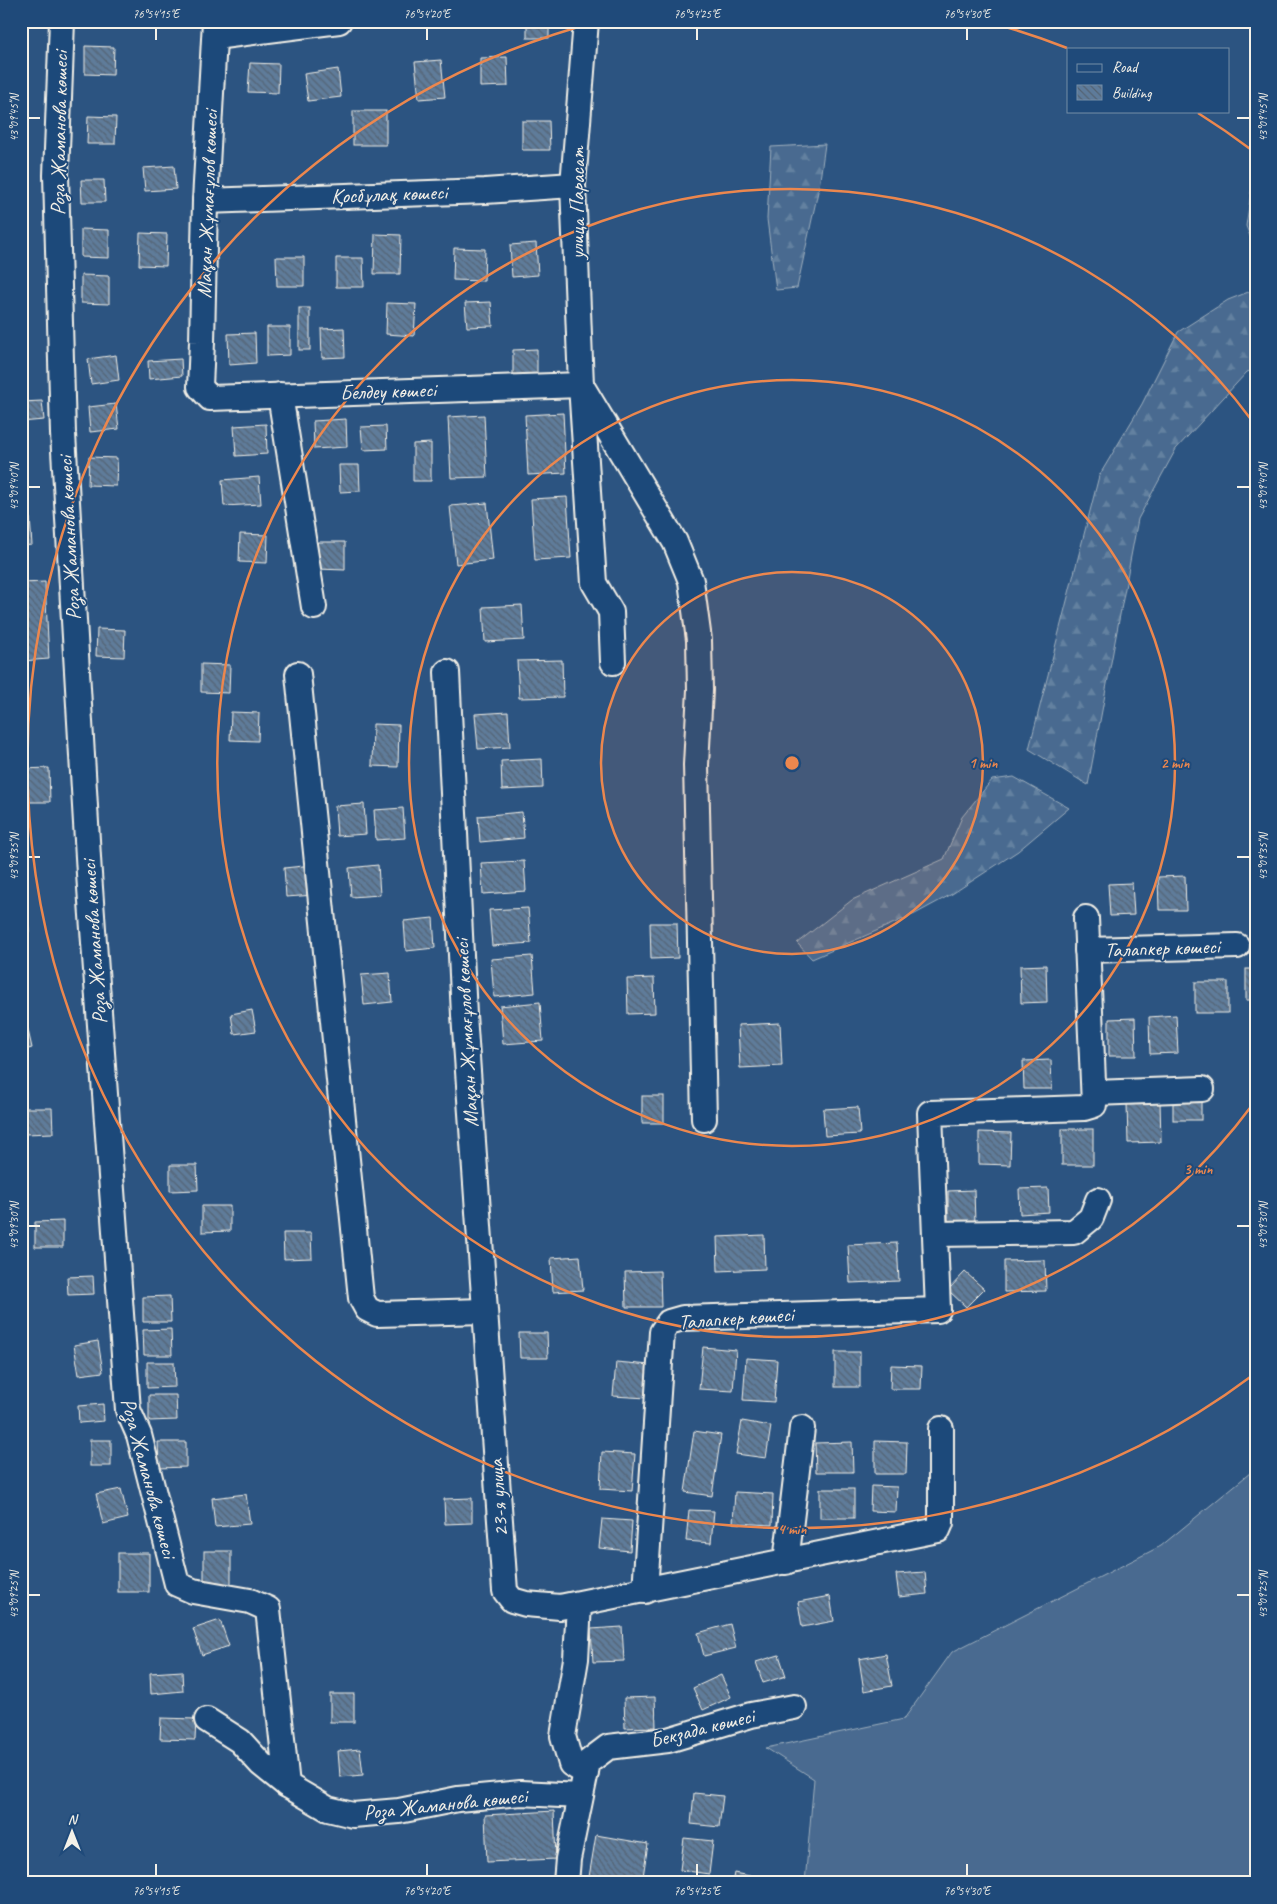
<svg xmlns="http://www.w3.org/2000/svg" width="1277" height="1904" viewBox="0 0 1277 1904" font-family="Caveat,sans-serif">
<defs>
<pattern id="forest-firs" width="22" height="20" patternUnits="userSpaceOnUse" patternTransform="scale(1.25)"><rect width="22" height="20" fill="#496b90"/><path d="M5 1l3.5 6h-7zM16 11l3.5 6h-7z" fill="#6481a0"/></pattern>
<pattern id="building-back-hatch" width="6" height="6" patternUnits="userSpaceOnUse" patternTransform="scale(1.25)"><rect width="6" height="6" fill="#5e7b9a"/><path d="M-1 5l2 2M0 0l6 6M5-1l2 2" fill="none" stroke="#556474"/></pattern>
</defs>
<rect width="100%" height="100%" fill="#2c5481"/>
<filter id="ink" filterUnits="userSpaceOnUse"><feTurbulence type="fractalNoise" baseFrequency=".02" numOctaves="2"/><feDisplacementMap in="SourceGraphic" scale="10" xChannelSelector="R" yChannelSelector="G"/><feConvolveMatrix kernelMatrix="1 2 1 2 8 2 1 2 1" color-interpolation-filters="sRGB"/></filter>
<g filter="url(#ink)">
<polygon fill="#496b90" stroke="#9eaebc" points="1256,1468 1256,1883 805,1883 814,1779 766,1748 904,1719 952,1652 1161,1546"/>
<g fill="url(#forest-firs)" stroke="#9eaebc">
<polygon points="825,144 819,187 797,288 776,290 767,219 771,147"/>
<polygon points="1256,160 1256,251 1246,226"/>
<polygon points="1256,289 1256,369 1247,372 1176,449 1138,519 1088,785 1029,749 1099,476 1142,404 1178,332 1228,300"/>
<polygon points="1014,777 1069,808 1018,851 952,894 915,914 812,959 797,943 852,900 944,859 962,817 992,780"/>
</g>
<g fill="url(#building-back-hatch)" stroke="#f4f1e8">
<rect x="527" y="21" width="22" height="17"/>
<polygon points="21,42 25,42 23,96 21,96"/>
<polygon points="85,46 114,47 113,75 85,74"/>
<polygon points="507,57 508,86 480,87 480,58"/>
<polygon points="441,60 445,97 419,99 415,62"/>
<polygon points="250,63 279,64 278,93 248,92"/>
<polygon points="338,69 341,97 308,101 304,74"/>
<rect x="353" y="111" width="33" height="34"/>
<polygon points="88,116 116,117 115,144 87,144"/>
<polygon points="522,121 549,121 550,150 522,150"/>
<polygon points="174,166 176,189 145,191 143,168"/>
<polygon points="81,180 104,180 105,202 82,202"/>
<polygon points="81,229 109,230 109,258 81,257"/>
<polygon points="140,233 167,234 166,266 139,265"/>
<polygon points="375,234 401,235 400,274 374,274"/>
<polygon points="536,243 538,275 512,277 510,245"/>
<polygon points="454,248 485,249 484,281 453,280"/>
<polygon points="276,257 304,257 304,286 277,286"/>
<polygon points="336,258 363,258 364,287 336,287"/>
<polygon points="81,275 109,276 109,304 81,303"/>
<polygon points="491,302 493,326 467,327 465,303"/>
<polygon points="387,303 416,304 414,336 386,334"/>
<rect x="299" y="308" width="11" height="42"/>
<polygon points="267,327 290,327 290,355 267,356"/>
<polygon points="344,328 345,357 322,358 321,329"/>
<polygon points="255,333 256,363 229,365 228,334"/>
<polygon points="537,349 537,374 513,375 513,350"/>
<polygon points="116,355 119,380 91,384 88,359"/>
<polygon points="181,359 182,376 149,379 148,361"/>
<polygon points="42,401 44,420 21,422 21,402"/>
<polygon points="116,404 119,429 90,432 88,407"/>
<polygon points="563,413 566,473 528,475 525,415"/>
<polygon points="484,415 487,477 451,478 448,417"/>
<polygon points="346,419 347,447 314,449 313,421"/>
<polygon points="266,424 267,454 236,456 234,426"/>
<polygon points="386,426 387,449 363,450 361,427"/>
<polygon points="431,443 431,481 413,481 413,444"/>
<polygon points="89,457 117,458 116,486 88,485"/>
<polygon points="339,465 359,465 360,491 340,492"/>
<polygon points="259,477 261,504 224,506 222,480"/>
<polygon points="567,497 571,558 535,560 531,499"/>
<polygon points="487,503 493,560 456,564 450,506"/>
<polygon points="30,518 32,545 21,546 21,519"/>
<polygon points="240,534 268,535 267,563 239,562"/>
<polygon points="317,542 345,542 345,570 317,569"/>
<polygon points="45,582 49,659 21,661 21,583"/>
<polygon points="522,605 524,640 485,642 483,607"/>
<polygon points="97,629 125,630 124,657 96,656"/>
<polygon points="562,660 563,697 519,698 517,661"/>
<polygon points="201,664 230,665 229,693 201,692"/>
<polygon points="231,712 259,713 258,741 230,740"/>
<polygon points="508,712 510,747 478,749 475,714"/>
<polygon points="373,724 399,725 398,767 372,766"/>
<polygon points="542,759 543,788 502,790 501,761"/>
<polygon points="49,768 50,802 21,802 21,769"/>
<polygon points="364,804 366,834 337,836 335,806"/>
<polygon points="403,808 405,838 376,840 374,810"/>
<polygon points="522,812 524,838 480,842 478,816"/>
<polygon points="524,861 526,891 483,894 481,863"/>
<polygon points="313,865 315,895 286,897 284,868"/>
<polygon points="378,865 380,895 351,897 349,868"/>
<polygon points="1185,876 1186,910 1159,910 1158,877"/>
<polygon points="1132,883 1134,915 1110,916 1108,884"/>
<polygon points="21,902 27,902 29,932 21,932"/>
<polygon points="528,908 531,943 492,946 489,910"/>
<polygon points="433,918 435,948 406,951 404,921"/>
<polygon points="650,923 677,923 678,958 651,959"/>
<polygon points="532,956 535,993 494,997 491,959"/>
<polygon points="1046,965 1047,1002 1021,1003 1020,966"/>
<rect x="1246" y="969" width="10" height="31"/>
<polygon points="390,973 392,1002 364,1005 361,975"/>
<polygon points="654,978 655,1013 628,1014 627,979"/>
<rect x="1195" y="982" width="33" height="31"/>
<polygon points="540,1002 543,1041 503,1044 500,1006"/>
<polygon points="252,1010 256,1031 234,1034 231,1014"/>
<polygon points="1176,1015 1178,1053 1150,1054 1149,1017"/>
<polygon points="25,1017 32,1048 21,1051 21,1018"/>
<polygon points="1135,1018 1136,1056 1109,1056 1109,1019"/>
<polygon points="780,1023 782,1066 740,1068 738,1025"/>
<polygon points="1051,1060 1052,1089 1024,1089 1023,1061"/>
<rect x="642" y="1096" width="22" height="27"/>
<rect x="1173" y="1100" width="28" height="20"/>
<polygon points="1160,1102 1161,1142 1128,1143 1127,1103"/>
<polygon points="858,1107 860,1134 825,1136 823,1109"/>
<polygon points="25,1108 52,1108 53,1133 25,1134"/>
<rect x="1062" y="1129" width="31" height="36"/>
<polygon points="979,1132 1011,1133 1010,1165 979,1164"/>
<polygon points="170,1165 197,1165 198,1190 170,1191"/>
<polygon points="1048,1188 1049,1212 1020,1214 1019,1189"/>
<polygon points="974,1190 975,1223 948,1223 948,1191"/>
<polygon points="202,1206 230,1206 230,1231 202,1232"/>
<polygon points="63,1221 63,1247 35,1247 35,1222"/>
<polygon points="283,1233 311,1233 312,1258 284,1259"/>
<polygon points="764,1235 765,1269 718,1271 717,1237"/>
<polygon points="897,1243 899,1281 850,1283 848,1245"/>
<polygon points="580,1256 583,1290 553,1292 551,1258"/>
<polygon points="1045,1260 1046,1291 1004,1292 1004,1261"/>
<polygon points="660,1271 661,1307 626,1307 625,1272"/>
<polygon points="965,1272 984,1289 966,1307 948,1290"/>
<polygon points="93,1276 94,1294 68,1295 67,1277"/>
<polygon points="170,1296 171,1322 143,1322 143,1297"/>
<polygon points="171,1329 172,1355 144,1355 143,1330"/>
<polygon points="519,1333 547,1333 548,1358 520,1358"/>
<polygon points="98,1341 103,1372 79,1375 74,1345"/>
<polygon points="703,1347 736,1350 733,1391 699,1389"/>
<rect x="835" y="1352" width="25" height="35"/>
<polygon points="746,1358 777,1360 774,1402 743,1400"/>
<polygon points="147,1362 174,1362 175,1387 147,1388"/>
<polygon points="616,1362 650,1365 647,1398 613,1396"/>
<polygon points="891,1365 922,1366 921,1389 890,1389"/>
<polygon points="149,1395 176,1395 177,1420 149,1421"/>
<polygon points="103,1404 104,1421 79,1423 78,1406"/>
<polygon points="742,1421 771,1426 766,1458 736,1454"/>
<polygon points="694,1431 721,1435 712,1496 685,1492"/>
<rect x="90" y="1440" width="21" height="26"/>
<polygon points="875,1441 907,1442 906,1474 875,1474"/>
<polygon points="158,1442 186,1442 186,1467 159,1468"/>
<polygon points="852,1442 853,1472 816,1472 815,1443"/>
<polygon points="602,1452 635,1454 632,1491 600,1489"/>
<polygon points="871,1486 897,1487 896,1512 870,1511"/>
<polygon points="121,1489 128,1518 103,1524 96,1494"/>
<rect x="820" y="1489" width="34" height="29"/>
<polygon points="735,1492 773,1494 772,1525 733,1523"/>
<polygon points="246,1494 250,1524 215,1527 212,1498"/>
<polygon points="472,1498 472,1523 445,1524 444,1499"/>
<polygon points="689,1510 714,1511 711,1543 686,1541"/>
<polygon points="602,1519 632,1521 630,1551 599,1548"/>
<rect x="204" y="1551" width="27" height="34"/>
<rect x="118" y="1553" width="31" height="39"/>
<polygon points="925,1572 927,1594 899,1597 896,1574"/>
<polygon points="830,1596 834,1621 802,1627 798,1602"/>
<polygon points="220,1620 229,1646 202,1655 193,1629"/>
<polygon points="730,1624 736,1648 704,1656 698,1633"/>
<polygon points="622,1627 624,1661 593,1662 591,1629"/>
<polygon points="886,1654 892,1686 864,1691 859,1659"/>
<polygon points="779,1655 786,1676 763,1683 756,1662"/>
<polygon points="182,1671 183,1691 151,1694 150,1673"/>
<polygon points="721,1675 731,1697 703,1710 693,1688"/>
<rect x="330" y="1694" width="24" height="28"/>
<polygon points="655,1697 656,1727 625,1728 624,1698"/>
<polygon points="161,1718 196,1719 195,1740 160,1739"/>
<polygon points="360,1749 363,1775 340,1777 338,1751"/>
<polygon points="694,1793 723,1796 719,1827 691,1824"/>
<polygon points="554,1811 556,1859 487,1862 485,1815"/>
<polygon points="596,1835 648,1844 642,1883 588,1883"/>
<polygon points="684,1838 713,1841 709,1874 680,1870"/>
<polygon points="734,1873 765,1879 765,1883 732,1883"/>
</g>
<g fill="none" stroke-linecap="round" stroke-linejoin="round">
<g stroke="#f4f1e8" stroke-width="28">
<g id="minor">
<polyline points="62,21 56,175 63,434 89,874 128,1410 139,1435 177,1584 193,1591 250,1601 268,1609 287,1785"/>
<polyline points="215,21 205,201 202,342 200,387 210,398 581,385"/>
<polyline points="586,21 573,185 581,385 594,583 611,612 613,662"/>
<polyline points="215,37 339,21"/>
<polyline points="205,201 485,191 573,185"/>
<polyline points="581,385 675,542 691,581 699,640 700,690 696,765 704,1119"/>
<polyline points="280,395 314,607"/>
<polyline points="447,672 464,1015 505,1591 512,1600 526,1604 560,1607 938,1530 941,1523 941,1429"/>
<polyline points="298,674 361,1298 367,1309 377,1314 484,1311"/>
<polyline points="1087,950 1237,946"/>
<polyline points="1094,1093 1202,1089"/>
<polyline points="936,1234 1074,1232 1091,1218 1098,1200"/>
<polyline points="786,1562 802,1428"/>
<polyline points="645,1591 662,1332 669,1322 683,1318 938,1310 930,1113 1084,1108 1094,1105 1086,918"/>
<polyline points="579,1604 576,1659 563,1736 571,1764 586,1773"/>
<polyline points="207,1720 240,1741 261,1764 287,1785 328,1809 353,1815 399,1811 458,1799 521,1793 580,1796"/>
<polyline points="566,1883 568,1859 588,1762 608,1747 668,1740 751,1715 794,1707"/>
</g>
</g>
<use href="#minor" stroke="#1f4a7a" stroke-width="24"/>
</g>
</g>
<path fill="none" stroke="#f4f1e8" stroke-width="2" d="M156 28V40M427 28V40M697 28V40M967 28V40M28 118H40M1237 118H1250M28 487H40M1237 487H1250M28 857H40M1237 857H1250M28 1226H40M1237 1226H1250M28 1595H40M1237 1595H1250M156 1864V1876M427 1864V1876M697 1864V1876M967 1864V1876"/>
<circle cx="792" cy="763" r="191" fill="#ec874e" fill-opacity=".12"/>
<g fill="none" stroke="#ec874e" stroke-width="2.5">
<circle cx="792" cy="763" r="191"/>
<circle cx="792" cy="763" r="383"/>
<path d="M1253 1104A574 574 0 1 1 1253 422"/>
<path d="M1253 1375A766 766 0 1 1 600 21M984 21A766 766 0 0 1 1067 48M1198 113A766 766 0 0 1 1253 151"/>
</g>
<g text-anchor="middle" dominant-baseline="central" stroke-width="4" stroke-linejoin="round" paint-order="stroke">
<g font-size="21" fill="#f4f1e8" stroke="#1f4a7a">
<text transform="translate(59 133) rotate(-89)">Роза Жаманова көшесі</text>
<text transform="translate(389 194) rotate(-2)">Қосбұлақ көшесі</text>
<text transform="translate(577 203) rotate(-90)">улица Парасат</text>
<text transform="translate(207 204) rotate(-88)">Мақан Жұмағұлов көшесі</text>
<text transform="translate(388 391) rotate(-2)">Белдеу көшесі</text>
<text transform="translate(69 538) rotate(-93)">Роза Жаманова көшесі</text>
<text transform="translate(94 942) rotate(-94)">Роза Жаманова көшесі</text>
<text transform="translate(1162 948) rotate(-2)">Талапкер көшесі</text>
<text transform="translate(466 1033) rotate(-93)">Мақан Жұмағұлов көшесі</text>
<text transform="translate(736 1318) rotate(-4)">Талапкер көшесі</text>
<text transform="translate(149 1478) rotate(75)">Роза Жаманова көшесі</text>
<text transform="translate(498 1498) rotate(-94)">23-я улица</text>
<text transform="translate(702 1728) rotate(-14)">Бекзада көшесі</text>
<text transform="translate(445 1804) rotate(-6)">Роза Жаманова көшесі</text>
</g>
</g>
<circle cx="792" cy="763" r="8" fill="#ec874e" stroke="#1f4a7a" stroke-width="2.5"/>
<g font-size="15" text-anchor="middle" font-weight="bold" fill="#ec874e" stroke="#1f4a7a" stroke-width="4" stroke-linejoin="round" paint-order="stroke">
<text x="983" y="768">1 min</text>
<text x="1175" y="768">2 min</text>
<text x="1198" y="1174">3 min</text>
<text x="792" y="1534">4 min</text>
</g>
<rect width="1277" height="1904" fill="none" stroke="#1f4a7a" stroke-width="55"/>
<rect x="1067" y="48" width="162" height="65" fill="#1f4a7a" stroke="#748da6"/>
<rect x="1077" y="64" width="25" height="8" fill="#1f4a7a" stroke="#748da6"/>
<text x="1112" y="72" font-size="15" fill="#f4f1e8">Road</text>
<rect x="1077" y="85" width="25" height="15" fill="url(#building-back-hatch)" stroke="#748da6"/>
<text x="1112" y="98" font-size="15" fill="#f4f1e8">Building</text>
<g transform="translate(72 1832)" stroke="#1f4a7a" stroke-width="4" paint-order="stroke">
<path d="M0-4L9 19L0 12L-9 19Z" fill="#f4f1e8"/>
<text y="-8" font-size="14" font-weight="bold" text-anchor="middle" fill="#f4f1e8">N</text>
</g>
<rect x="28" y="28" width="1222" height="1848" fill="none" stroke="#f4f1e8" stroke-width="2"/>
<g font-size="12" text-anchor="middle" fill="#f4f1e8">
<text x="156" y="18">76°54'15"E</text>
<text x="427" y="18">76°54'20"E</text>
<text x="697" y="18">76°54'25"E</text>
<text x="967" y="18">76°54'30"E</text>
<text transform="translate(14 118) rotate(-90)" y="4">43°09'45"N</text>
<text transform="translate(1263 118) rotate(-90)" y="4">43°09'45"N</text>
<text transform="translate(14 487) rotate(-90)" y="4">43°09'40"N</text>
<text transform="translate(1263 487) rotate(-90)" y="4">43°09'40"N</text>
<text transform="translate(14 857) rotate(-90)" y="4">43°09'35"N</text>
<text transform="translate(1263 857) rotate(-90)" y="4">43°09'35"N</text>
<text transform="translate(14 1226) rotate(-90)" y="4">43°09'30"N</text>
<text transform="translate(1263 1226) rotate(-90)" y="4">43°09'30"N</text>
<text transform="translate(14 1595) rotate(-90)" y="4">43°09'25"N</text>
<text transform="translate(1263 1595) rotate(-90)" y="4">43°09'25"N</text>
<text x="156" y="1895">76°54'15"E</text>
<text x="427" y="1895">76°54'20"E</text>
<text x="697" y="1895">76°54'25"E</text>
<text x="967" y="1895">76°54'30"E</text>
</g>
</svg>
